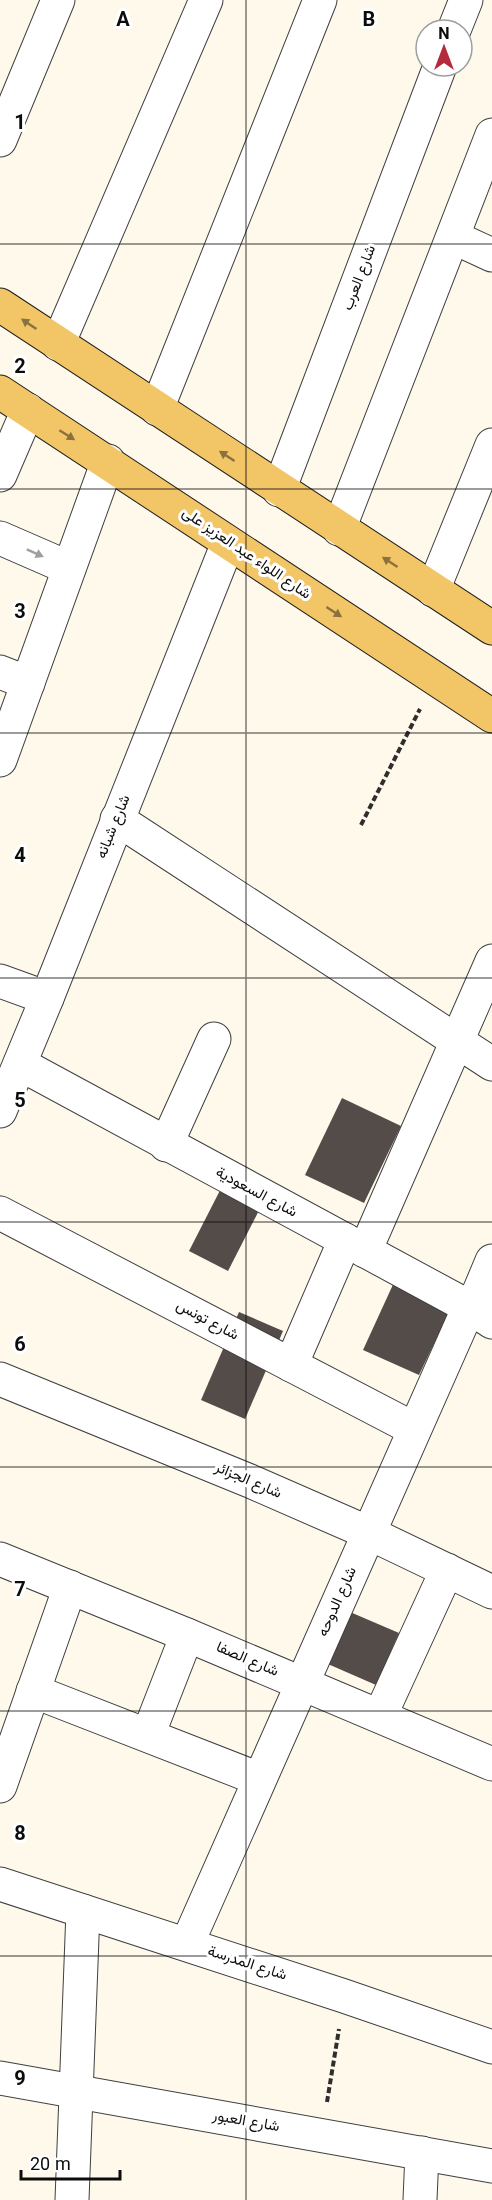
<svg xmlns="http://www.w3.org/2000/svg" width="492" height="2200" viewBox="0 0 492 2200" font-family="Georgia,Vazirmatn,serif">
<rect width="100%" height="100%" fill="#fef9eb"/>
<g fill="#544c49">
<polygon points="342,1098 401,1126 364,1203 305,1175"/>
<polygon points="233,1165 272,1185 228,1271 189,1251"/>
<polygon points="396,1278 453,1304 419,1375 363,1350"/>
<polygon points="239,1312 283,1331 245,1419 201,1400"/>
<polygon points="343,1609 399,1633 376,1685 321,1661"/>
</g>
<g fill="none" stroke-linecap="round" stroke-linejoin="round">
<g stroke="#3f3f3f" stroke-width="35">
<g id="minor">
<polyline points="454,30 466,0"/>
<polyline points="0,140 58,0"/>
<polyline points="453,237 492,255"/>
<polyline points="58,344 206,0"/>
<polyline points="157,409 320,0"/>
<polyline points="0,475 28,410"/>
<polyline points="279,490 440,66"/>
<polyline points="339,529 492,135"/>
<polyline points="0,538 69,568"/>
<polyline points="433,590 492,445"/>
<polyline points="0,672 28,683"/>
<polyline points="0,760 108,461"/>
<polyline points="117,819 492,1064"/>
<polyline points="0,981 47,998"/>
<polyline points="20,1064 469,1307 492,1322"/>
<polyline points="0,1111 47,998 228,543"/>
<polyline points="166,1145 214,1039"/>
<polyline points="0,1213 414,1429"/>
<polyline points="365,1251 492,961"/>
<polyline points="291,1365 345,1240"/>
<polyline points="0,1379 250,1481 369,1533 492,1592"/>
<polyline points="0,1559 187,1635 492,1764"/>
<polyline points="33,1691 259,1779"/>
<polyline points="380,1716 447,1570"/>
<polyline points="148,1735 187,1635"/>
<polyline points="0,1786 70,1587"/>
<polyline points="0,1884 344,1996 492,2047"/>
<polyline points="187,1944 469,1307 479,1292 492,1261"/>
<polyline points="0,2078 492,2166"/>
<polyline points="72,2200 83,1911"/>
<polyline points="420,2200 422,2153"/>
</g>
</g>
<g stroke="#1d1d1d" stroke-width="35">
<g id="major">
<polyline points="0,305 492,628"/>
<polyline points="0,392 492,716"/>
</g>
</g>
<g stroke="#2e2e2e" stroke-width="4" stroke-dasharray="6 3" stroke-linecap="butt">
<polyline points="361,825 420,709"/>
<polyline points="327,2102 339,2029"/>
</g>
<use href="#minor" stroke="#fff" stroke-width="33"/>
<use href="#major" stroke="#f2c567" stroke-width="33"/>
</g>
<defs><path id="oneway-solid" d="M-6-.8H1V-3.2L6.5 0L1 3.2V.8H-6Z" transform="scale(1.5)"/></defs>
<g fill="#8a723e">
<use href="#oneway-solid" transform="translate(29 324) rotate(-146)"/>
<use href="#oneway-solid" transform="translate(67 435) rotate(32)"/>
<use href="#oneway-solid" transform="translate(227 456) rotate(-147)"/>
<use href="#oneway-solid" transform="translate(390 562) rotate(-147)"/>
<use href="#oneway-solid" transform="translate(334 612) rotate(33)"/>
</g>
<use fill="#9e9e9e" href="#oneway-solid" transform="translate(35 553) rotate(24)"/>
<path fill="none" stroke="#0c0c0c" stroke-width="1.5" stroke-opacity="0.55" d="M246 0V2200M0 244H492M0 489H492M0 733H492M0 978H492M0 1222H492M0 1467H492M0 1711H492M0 1956H492"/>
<g text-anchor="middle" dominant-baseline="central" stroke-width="6" stroke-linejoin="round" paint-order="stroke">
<g font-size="15" fill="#0c0c0c" stroke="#fff">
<text transform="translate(360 278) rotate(-69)">شارع العرب</text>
<text transform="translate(246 554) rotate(34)">شارع اللواء عبد العزيز على</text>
<text transform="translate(114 827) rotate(-68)">شارع شبانه</text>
<text transform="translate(256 1193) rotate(28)">شارع السعودية</text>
<text transform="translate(207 1321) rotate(28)">شارع تونس</text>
<text transform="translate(248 1481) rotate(23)">شارع الجزائر</text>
<text transform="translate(338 1602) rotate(-66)">شارع الدوحه</text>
<text transform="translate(247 1660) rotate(23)">شارع الصفا</text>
<text transform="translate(247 1964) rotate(18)">شارع المدرسة</text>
<text transform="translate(246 2122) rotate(10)">شارع العبور</text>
</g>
</g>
<g font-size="20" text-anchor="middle" font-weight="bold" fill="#0c0c0c" stroke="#fff" stroke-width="6" stroke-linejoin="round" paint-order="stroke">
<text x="123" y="26">A</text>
<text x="369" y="26">B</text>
<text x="20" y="129">1</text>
<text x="20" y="373">2</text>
<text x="20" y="618">3</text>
<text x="20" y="862">4</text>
<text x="20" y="1107">5</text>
<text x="20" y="1351">6</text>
<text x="20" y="1596">7</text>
<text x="20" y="1840">8</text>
<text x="20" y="2085">9</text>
</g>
<g transform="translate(444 48)"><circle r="28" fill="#ffffff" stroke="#9e9e9e" stroke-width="1.5"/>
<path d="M0-4.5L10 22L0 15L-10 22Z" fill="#b52a3c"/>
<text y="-9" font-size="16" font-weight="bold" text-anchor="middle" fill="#0c0c0c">N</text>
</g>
<path d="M21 2170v9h99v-9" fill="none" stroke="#0c0c0c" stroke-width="3"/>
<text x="30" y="2170" font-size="18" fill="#0c0c0c" stroke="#ffffff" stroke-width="4.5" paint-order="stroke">20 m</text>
</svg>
